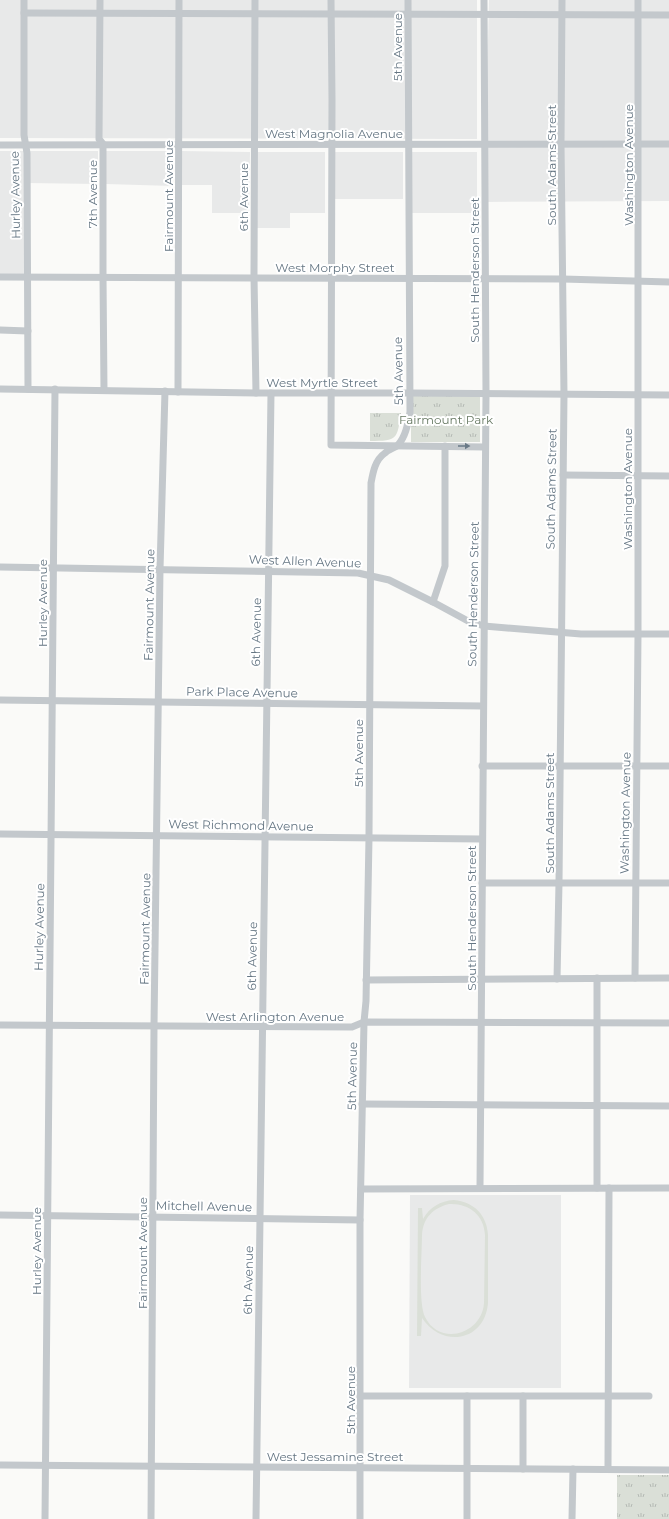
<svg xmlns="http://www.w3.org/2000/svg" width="669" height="1519" viewBox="0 0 669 1519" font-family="Montserrat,sans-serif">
<defs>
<pattern id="grass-tufts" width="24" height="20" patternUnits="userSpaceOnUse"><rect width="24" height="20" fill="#dadfd7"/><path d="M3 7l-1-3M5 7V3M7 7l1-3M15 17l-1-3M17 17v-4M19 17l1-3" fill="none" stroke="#b4b9b4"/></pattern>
</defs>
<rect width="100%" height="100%" fill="#fafaf8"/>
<g fill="#e8e9e9">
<polygon points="0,0 477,0 477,139 0,138"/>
<polygon points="489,0 669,0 669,201 484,202"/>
<polygon points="0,151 98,151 98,184 27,183 27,277 0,277"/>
<polygon points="106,151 172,151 173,186 106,184"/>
<polygon points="181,151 250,152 249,213 212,213 212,185 181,185"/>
<polygon points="257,152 325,152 325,213 290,213 290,228 257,228"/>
<rect x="334" y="152" width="69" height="47"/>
<polygon points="412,152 477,152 477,213 411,213"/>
<polygon points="410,1195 561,1195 561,1388 409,1388"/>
</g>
<g fill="url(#grass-tufts)">
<rect x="411" y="396" width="69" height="46"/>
<path d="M370 413H401C397 439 398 441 370 441Z"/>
<rect x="617" y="1475" width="52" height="44"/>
</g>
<path fill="#dadfd7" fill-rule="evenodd" d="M454 1200C474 1202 487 1215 488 1235V1303C485 1341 443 1349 422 1318L421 1336H417L418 1208H422L423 1219C430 1207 440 1201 454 1200ZM449 1204C469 1203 484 1215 485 1235L484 1303C482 1334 440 1347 425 1317 418 1303 422 1253 422 1235 423 1218 433 1208 449 1204Z"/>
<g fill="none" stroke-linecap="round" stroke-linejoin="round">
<g stroke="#c3c8cc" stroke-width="7">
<polyline points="24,0 24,135 27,153 28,389"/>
<polyline points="100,0 99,139 103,144 103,277 104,390"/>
<polyline points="255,0 254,277 256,393"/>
<polyline points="331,0 332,99 331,445 485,447"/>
<polyline points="24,13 669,15"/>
<polyline points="0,145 669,144"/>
<polyline points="0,277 563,279 669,282"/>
<polyline points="0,330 28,331"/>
<polyline points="0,389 256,393 409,393 669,395"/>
<polyline points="178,392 179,0"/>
<polyline points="563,475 669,476"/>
<polyline points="0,567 358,573 389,580 433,602 468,621 484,626 581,634 669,634"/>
<polyline points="433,602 445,566 445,446"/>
<polyline points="0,700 483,706"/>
<polyline points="482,766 669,766"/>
<polyline points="0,834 482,839"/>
<polyline points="482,883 669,883"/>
<polyline points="635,978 638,634 638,0"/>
<polyline points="557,979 559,883 564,394 561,144 562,0"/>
<polyline points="366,980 669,978"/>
<polyline points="0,1025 352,1027 364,1022 669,1023"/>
<polyline points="362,1104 669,1106"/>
<polyline points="480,1188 486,394 484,0"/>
<polyline points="597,1188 597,978"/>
<polyline points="361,1189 669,1188"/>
<polyline points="0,1215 360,1220"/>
<polyline points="361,1396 649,1396"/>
<polyline points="0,1465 669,1470"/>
<polyline points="523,1469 523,1396"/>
<polyline points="608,1469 609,1188"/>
<polyline points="45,1519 55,389"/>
<polyline points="151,1519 154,1026 160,569 165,391"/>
<polyline points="256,1519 271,393"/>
<path d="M360 1519V1220L364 1022 366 1001 369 838 371 483C373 472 375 460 385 453 389 449 395 448 398 445 406 436 408 423 410 412L408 0"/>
<polyline points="467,1519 467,1396"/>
<polyline points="572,1519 573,1469"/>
</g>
</g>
<defs><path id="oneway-solid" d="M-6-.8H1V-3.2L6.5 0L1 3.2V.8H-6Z"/></defs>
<use fill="#6a7a87" href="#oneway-solid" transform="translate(464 446)"/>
<g text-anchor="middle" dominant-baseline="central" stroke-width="4" stroke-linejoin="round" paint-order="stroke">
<g font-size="12" fill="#657683" stroke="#fff">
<text transform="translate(397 47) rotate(-90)">5th Avenue</text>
<text x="334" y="133">West Magnolia Avenue</text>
<text transform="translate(551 165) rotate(-90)">South Adams Street</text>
<text transform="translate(628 165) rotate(-90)">Washington Avenue</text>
<text transform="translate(92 194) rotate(-90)">7th Avenue</text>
<text transform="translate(15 195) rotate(-91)">Hurley Avenue</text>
<text transform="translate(168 196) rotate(-90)">Fairmount Avenue</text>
<text transform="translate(243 197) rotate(-90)">6th Avenue</text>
<text x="335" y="267">West Morphy Street</text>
<text transform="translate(474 270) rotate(-90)">South Henderson Street</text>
<text transform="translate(398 371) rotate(-91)">5th Avenue</text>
<text x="322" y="382">West Myrtle Street</text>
<text transform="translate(551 489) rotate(-89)">South Adams Street</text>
<text transform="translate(627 489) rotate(-90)">Washington Avenue</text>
<text transform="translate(305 561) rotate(2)">West Allen Avenue</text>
<text transform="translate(473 594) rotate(-89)">South Henderson Street</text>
<text transform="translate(42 603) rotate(-90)">Hurley Avenue</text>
<text transform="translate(149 605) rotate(-89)">Fairmount Avenue</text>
<text transform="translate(256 632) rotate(-89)">6th Avenue</text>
<text transform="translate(242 692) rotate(1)">Park Place Avenue</text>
<text transform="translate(358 753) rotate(-90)">5th Avenue</text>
<text transform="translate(549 813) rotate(-90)">South Adams Street</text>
<text transform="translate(625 813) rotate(-89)">Washington Avenue</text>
<text transform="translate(241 825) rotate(1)">West Richmond Avenue</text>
<text transform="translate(471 918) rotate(-90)">South Henderson Street</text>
<text transform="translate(39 927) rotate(-89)">Hurley Avenue</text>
<text transform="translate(145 929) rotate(-89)">Fairmount Avenue</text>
<text transform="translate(252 956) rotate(-89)">6th Avenue</text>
<text x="275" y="1016">West Arlington Avenue</text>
<text transform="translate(352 1076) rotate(-89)">5th Avenue</text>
<text transform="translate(204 1206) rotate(1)">Mitchell Avenue</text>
<text transform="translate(36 1251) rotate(-90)">Hurley Avenue</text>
<text transform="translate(142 1253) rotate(-90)">Fairmount Avenue</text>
<text transform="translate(248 1280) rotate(-89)">6th Avenue</text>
<text transform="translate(350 1400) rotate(-90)">5th Avenue</text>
<text x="335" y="1456">West Jessamine Street</text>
</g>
<g font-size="12" fill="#687a64" stroke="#fff">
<text x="446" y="419">Fairmount Park</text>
</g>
</g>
</svg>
